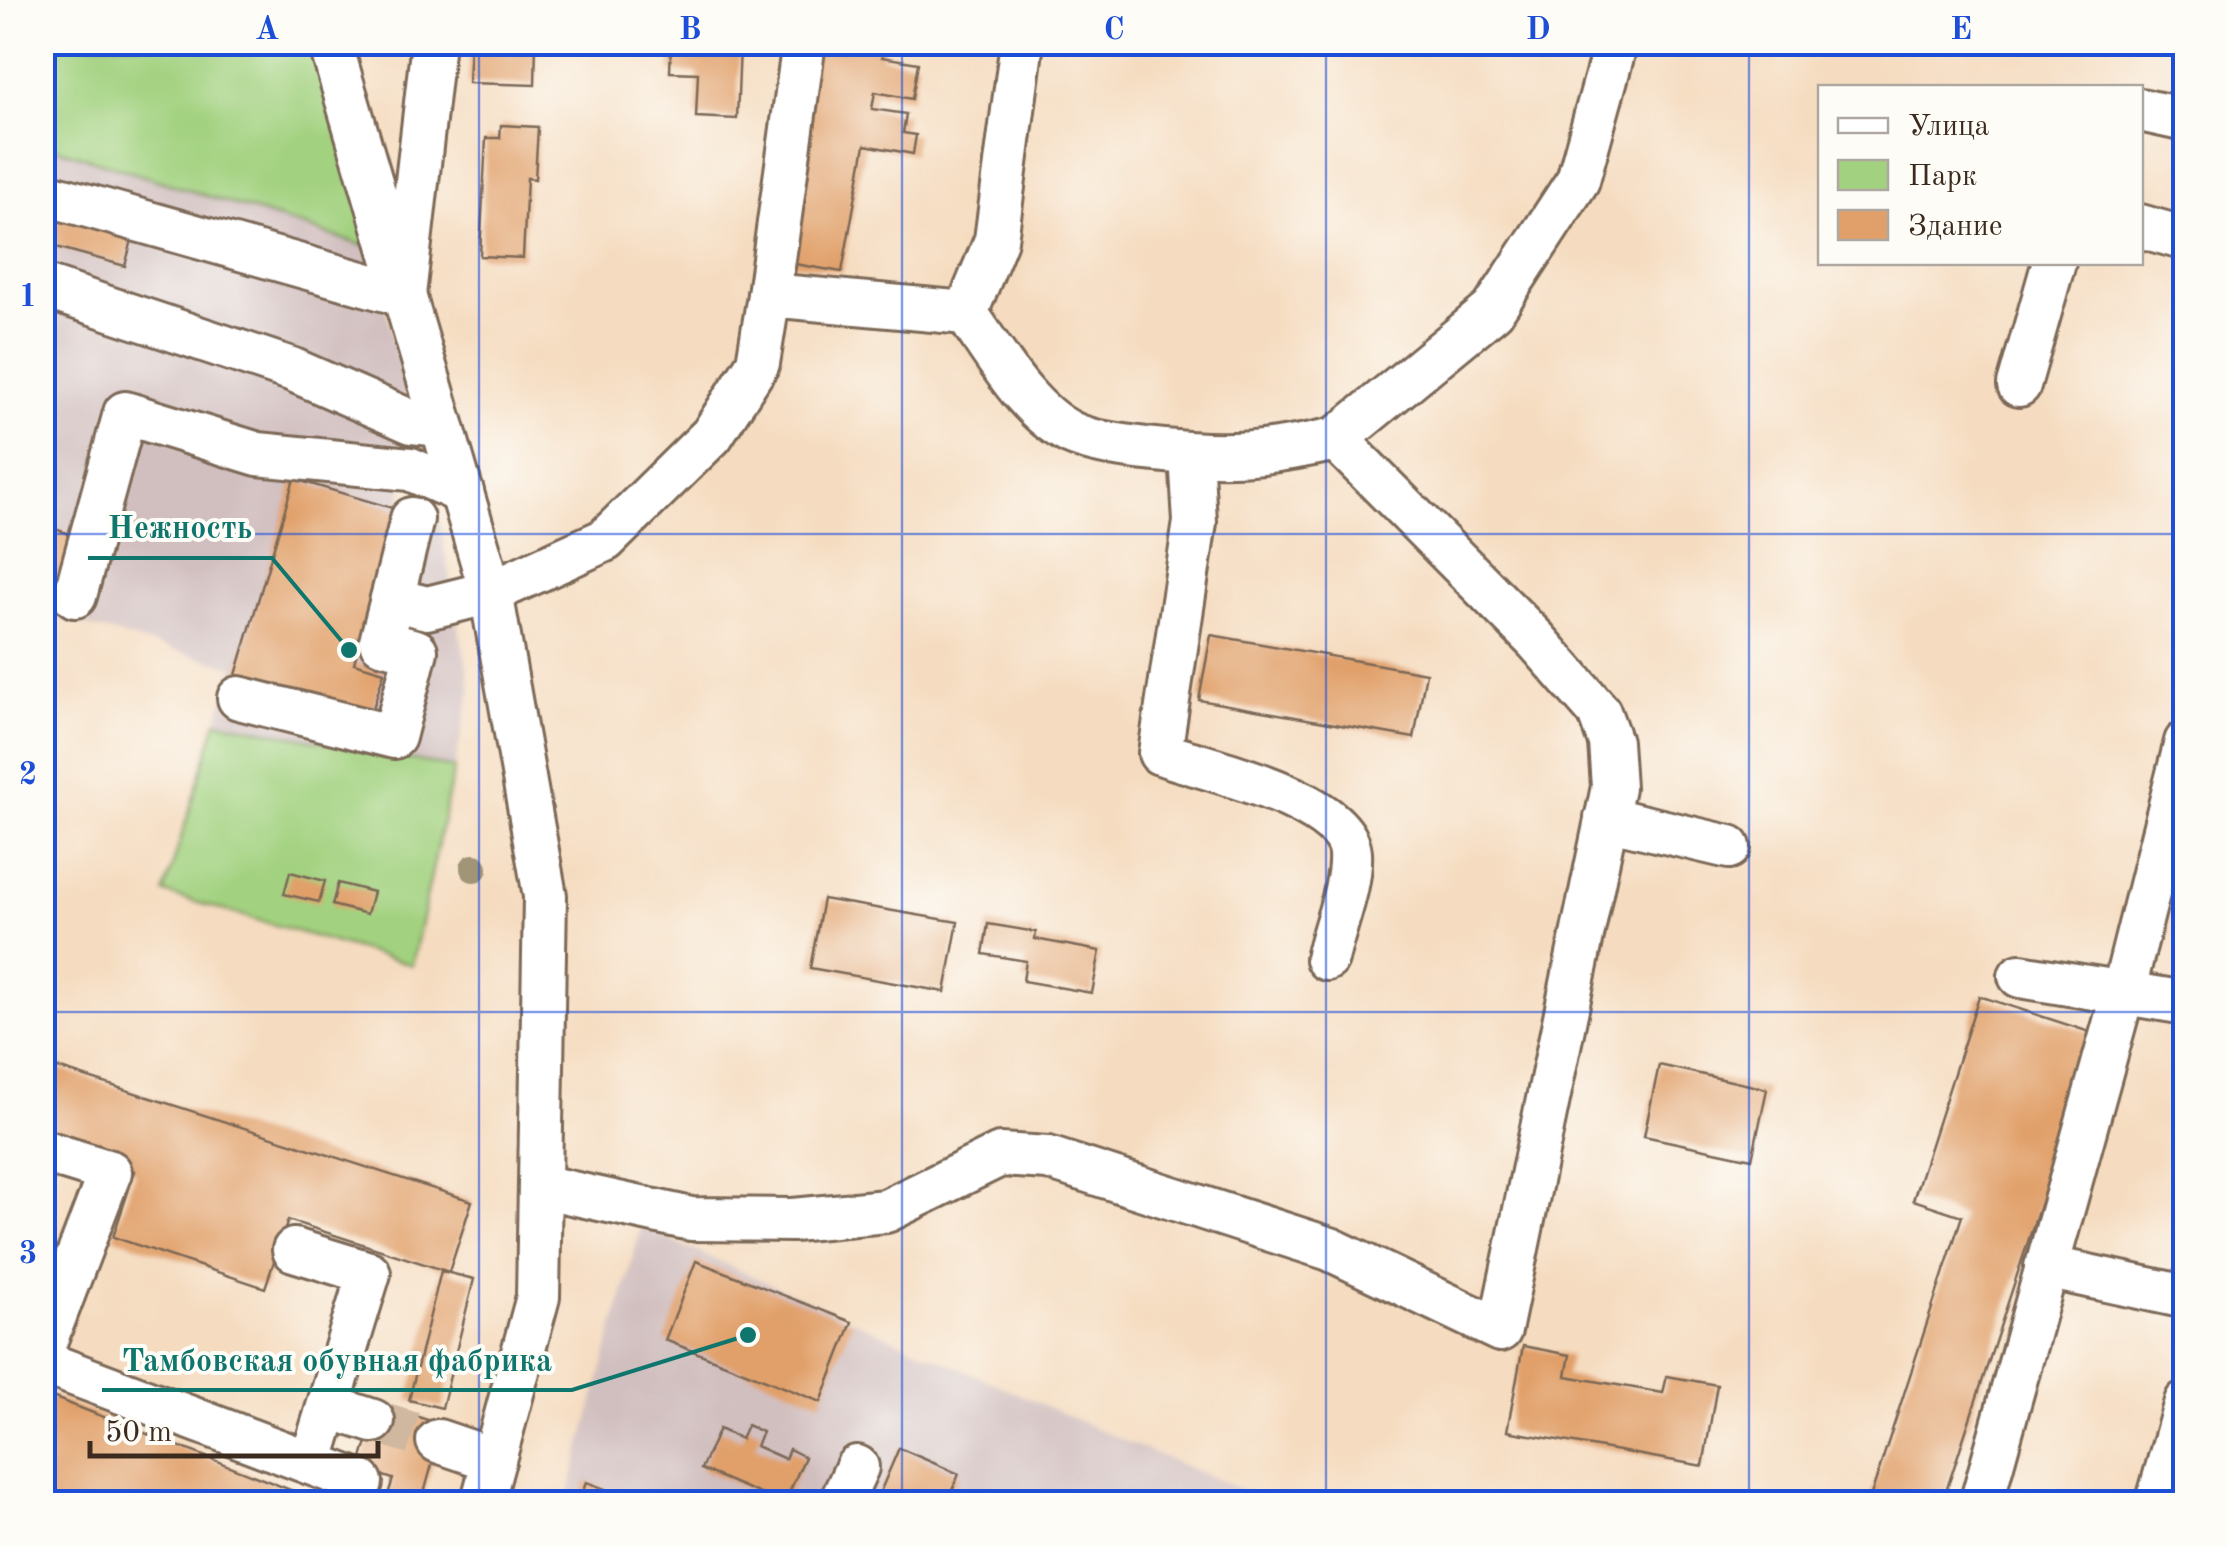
<svg xmlns="http://www.w3.org/2000/svg" width="2228" height="1546" viewBox="0 0 2228 1546" font-family="'Old Standard TT',serif">
<rect width="100%" height="100%" fill="#fdfcf7"/>
<filter id="ink" filterUnits="userSpaceOnUse"><feTurbulence type="fractalNoise" baseFrequency=".01" numOctaves="2"/><feDisplacementMap in="SourceGraphic" scale="20" xChannelSelector="R" yChannelSelector="G"/><feConvolveMatrix kernelMatrix="1 2 1 2 8 2 1 2 1" color-interpolation-filters="sRGB"/></filter>
<filter id="wash" filterUnits="userSpaceOnUse"><feTurbulence type="fractalNoise" baseFrequency=".0048" numOctaves="4" result="noise"/><feDisplacementMap in="SourceGraphic" scale="40" xChannelSelector="R" yChannelSelector="G"/><feGaussianBlur stdDeviation="2.25" result="paint"/><feColorMatrix in="noise" values="0 0 0 0 0 0 0 0 0 0 0 0 0 0 0 0 0 1.4 0 .05"/><feComposite in="paint" operator="in"/></filter>
<g filter="url(#wash)">
<rect width="100%" height="100%" fill="#f5dcc0"/>
<g fill="#d1bfbf">
<polygon points="42,43 287,43 366,222 419,451 410,449 399,510 439,520 471,690 412,965 164,893 234,667 43,614"/>
<polygon points="641,1227 1127,1442 1273,1503 566,1504"/>
</g>
<g fill="#a2d17f" stroke="#6e7e4e" stroke-width="2.5">
<polygon points="43,43 287,43 319,60 371,248 43,144"/>
<polygon points="217,721 454,768 412,965 164,893"/>
</g>
<g id="blocks">
<g fill="#e1a06a">
<polygon points="470,42 536,42 535,85 468,83"/>
<polygon points="671,42 740,47 737,119 696,117 698,73 670,72"/>
<polygon points="810,42 885,42 882,57 918,63 912,99 875,92 872,109 906,114 903,133 916,135 913,154 865,145 842,272 771,260"/>
<polygon points="501,125 538,127 535,179 527,178 523,258 480,256 486,138 500,138"/>
<polygon points="42,200 136,225 125,266 42,243"/>
<polygon points="294,479 399,510 354,663 384,672 371,715 236,675"/>
<polygon points="42,525 83,538 61,606 42,600"/>
<polygon points="1211,635 1426,673 1414,738 1199,700"/>
<polygon points="290,872 325,881 319,902 284,894"/>
<polygon points="338,883 373,892 367,914 332,905"/>
<polygon points="823,899 958,922 945,992 810,968"/>
<polygon points="988,924 1036,932 1035,939 1100,951 1092,993 1023,981 1026,961 983,954"/>
<polygon points="1979,996 2096,1034 1942,1504 1868,1504 1962,1216 1913,1200"/>
<polygon points="42,1063 472,1201 449,1272 288,1220 265,1288 113,1237 135,1171 42,1141"/>
<polygon points="1659,1065 1767,1089 1752,1159 1644,1136"/>
<polygon points="696,1261 852,1322 821,1402 665,1340"/>
<polygon points="441,1271 474,1279 442,1408 409,1400"/>
<polygon points="1523,1346 1570,1355 1566,1376 1663,1393 1667,1376 1717,1385 1703,1466 1507,1431"/>
<polygon points="42,1393 324,1503 324,1504 42,1504"/>
<polygon points="379,1404 443,1425 421,1504 385,1504 393,1479 359,1468"/>
<polygon points="747,1425 762,1432 756,1446 785,1459 789,1449 805,1457 784,1504 701,1469 719,1429 741,1439"/>
<polygon points="899,1448 959,1474 947,1504 875,1504"/>
<polygon points="586,1482 605,1489 600,1504 579,1504"/>
</g>
</g>
</g>
<g filter="url(#ink)">
<use href="#blocks" fill-opacity="0" stroke="#7c6857" stroke-width="2.5"/>
<g fill="none" stroke-linecap="round" stroke-linejoin="round">
<polyline stroke="#d0b8a0" stroke-width="42" stroke-dasharray="42 21" stroke-linecap="butt" points="373,1421 438,1441"/>
<g stroke="#7c6857" stroke-width="48">
<g id="minor">
<polyline points="330,42 491,592 545,896 538,1297 482,1504"/>
<polyline points="2140,110 2186,120"/>
<polyline points="42,193 404,295 433,42"/>
<polyline points="2140,226 2186,239"/>
<polyline points="42,286 291,369 412,422 442,425"/>
<polyline points="769,295 804,42"/>
<polyline points="966,313 996,240 1022,42"/>
<polyline points="2019,385 2054,262"/>
<polyline points="1336,439 1493,310 1578,180 1616,42"/>
<path d="M1191 454 1195 522 1160 753C1205 769 1346 799 1350 853 1352 886 1334 926 1327 959"/>
<polyline points="75,596 125,413 258,454 410,469 462,492"/>
<polyline points="392,599 412,519"/>
<path d="M239 698 394 737 416 651 381 642 392 599 427 608 491 592 605 540 712 435 758 363 769 295 966 313C994 352 1026 411 1071 433 1093 443 1123 446 1146 449 1223 458 1261 456 1336 439L1536 640 1599 712 1610 742 1613 787 1500 1330 1330 1249 1048 1158 1000 1155 886 1211 793 1220 691 1219 540 1186"/>
<polyline points="1606,818 1729,847"/>
<polyline points="2020,976 2186,1003"/>
<polyline points="42,1151 110,1172 42,1350"/>
<polyline points="294,1250 369,1273 311,1463"/>
<polyline points="2046,1267 2186,1297"/>
<polyline points="42,1362 361,1482 353,1504"/>
<polyline points="330,1407 373,1421"/>
<polyline points="438,1441 494,1460"/>
<polyline points="840,1504 857,1467"/>
<polyline points="1981,1504 2123,993 2186,742"/>
<polyline points="2157,1504 2186,1402"/>
</g>
</g>
<use href="#minor" stroke="#fff" stroke-width="42"/>
</g>
<circle fill="#a09677" cx="474" cy="868" r="14"/>
</g>
<path fill="none" stroke="#1d4ed8" stroke-width="2.5" stroke-opacity="0.55" d="M479 42V1504M902 42V1504M1326 42V1504M1749 42V1504M42 534H2186M42 1012H2186"/>
<path fill="none" stroke="#0f766e" stroke-width="4" d="M349 650L272 558H88M748 1335L572 1390H102"/>
<g fill="#0f766e" stroke="#fdfcf7" stroke-width="4">
<circle cx="349" cy="650" r="10"/>
<circle cx="748" cy="1335" r="10"/>
</g>
<g font-size="32" text-anchor="middle" font-weight="bold" fill="#0f766e" stroke="#fdfcf7" stroke-width="8" stroke-linejoin="round" paint-order="stroke">
<text x="180" y="538">Нежность</text>
<text x="337" y="1371">Тамбовская обувная фабрика</text>
</g>
<rect width="2228" height="1546" fill="none" stroke="#fdfcf7" stroke-width="110"/>
<rect x="1818" y="85" width="325" height="180" fill="#fdfcf7" stroke="#afa8a0" stroke-width="2.5"/>
<rect x="1838" y="118" width="50" height="15" fill="#ffffff" stroke="#afa8a0" stroke-width="2.5"/>
<text x="1908" y="135" font-size="30" fill="#3b2a1e">Улица</text>
<rect x="1838" y="160" width="50" height="30" fill="#a2d17f" stroke="#afa8a0" stroke-width="2.5"/>
<text x="1908" y="185" font-size="30" fill="#3b2a1e">Парк</text>
<rect x="1838" y="210" width="50" height="30" fill="#e1a06a" stroke="#afa8a0" stroke-width="2.5"/>
<text x="1908" y="235" font-size="30" fill="#3b2a1e">Здание</text>
<path d="M90 1441v15h288v-15" fill="none" stroke="#3b2a1e" stroke-width="5"/>
<text x="105" y="1441" font-size="30" fill="#3b2a1e" stroke="#fdfcf7" stroke-width="8" paint-order="stroke">50 m</text>
<rect x="55" y="55" width="2118" height="1436" fill="none" stroke="#1d4ed8" stroke-width="4"/>
<g font-size="32" text-anchor="middle" font-weight="bold" fill="#1d4ed8">
<text x="267" y="39">A</text>
<text x="690" y="39">B</text>
<text x="1114" y="39">C</text>
<text x="1538" y="39">D</text>
<text x="1961" y="39">E</text>
<text x="28" y="306">1</text>
<text x="28" y="784">2</text>
<text x="28" y="1263">3</text>
</g>
</svg>
